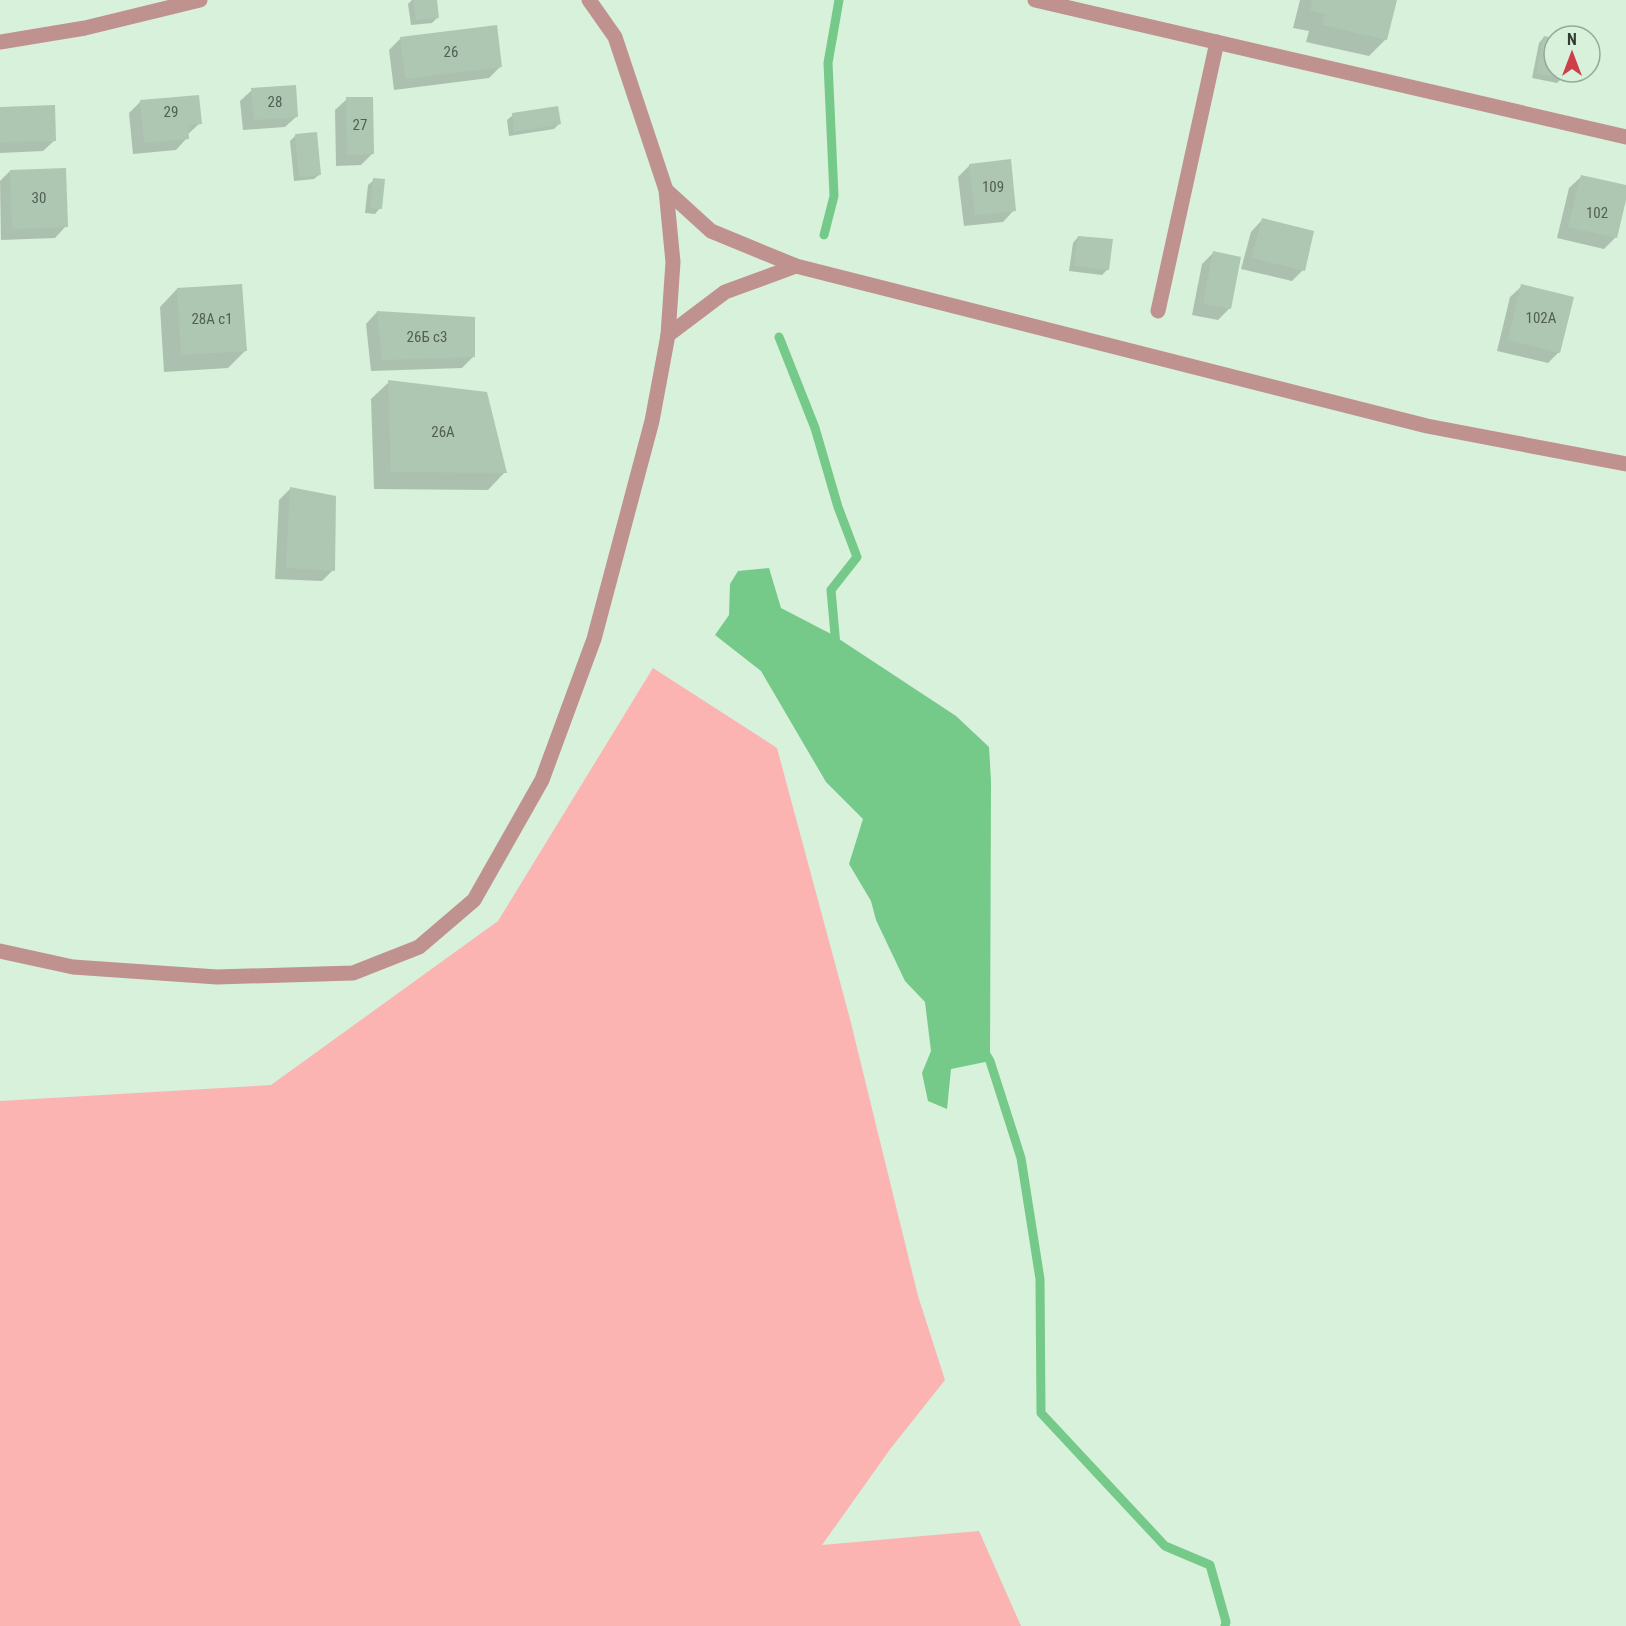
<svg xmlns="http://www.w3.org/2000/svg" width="1626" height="1626" viewBox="0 0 1626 1626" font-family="'Roboto Condensed',sans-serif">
<rect width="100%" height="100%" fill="#d7f1db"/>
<polygon fill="#fbb4b2" points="653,668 777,748 850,1019 918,1296 945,1380 891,1448 822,1545 979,1531 1021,1626 0,1626 0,1101 271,1085 498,921"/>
<polygon fill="#75c989" points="769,568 781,608 833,635 956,716 989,747 991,781 990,1061 951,1069 947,1109 928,1101 922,1073 931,1051 925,1002 905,981 876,920 871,901 849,864 863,819 826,782 761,671 715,635 729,615 730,584 738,571"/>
<g fill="#0003">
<polygon points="412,0 435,0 438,17 432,23 411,25 408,4"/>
<polygon points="1300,0 1395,0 1386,39 1369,56 1306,42 1309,31 1293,28"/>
<polygon points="1544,37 1554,39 1554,72 1563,72 1562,78 1557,83 1532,78 1539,43"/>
<polygon points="400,39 501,66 489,78 394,90 389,50"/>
<polygon points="252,90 297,116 285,127 243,130 240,101"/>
<polygon points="347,99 373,153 361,165 336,166 335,110"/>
<polygon points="141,101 200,123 187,135 187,138 176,150 133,154 129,113"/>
<polygon points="0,108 55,140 43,151 0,153"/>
<polygon points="513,115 560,123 554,129 509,136 507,120"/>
<polygon points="295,136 320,174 314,179 294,181 290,141"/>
<polygon points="970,165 1014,210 1003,222 964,226 958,177"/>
<polygon points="10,171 66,226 55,238 1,240 0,181"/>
<polygon points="1581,177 1626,187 1616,237 1604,249 1557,238 1569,188"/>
<polygon points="374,180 380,208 375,214 365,213 368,185"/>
<polygon points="1262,220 1303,270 1292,281 1241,269 1251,232"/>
<polygon points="1078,237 1108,269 1102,275 1069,271 1073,243"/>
<polygon points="1213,253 1229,309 1218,320 1192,315 1202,264"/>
<polygon points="1522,286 1559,352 1548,363 1497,351 1510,297"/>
<polygon points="177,289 245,351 228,368 164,372 160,307"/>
<polygon points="377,312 474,318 474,356 462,368 371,371 366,324"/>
<polygon points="389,382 505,472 488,490 374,489 371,399"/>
<polygon points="290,489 333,570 322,581 275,579 279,500"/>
</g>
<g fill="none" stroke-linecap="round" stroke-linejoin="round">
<g stroke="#75c989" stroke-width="9">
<polyline points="824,235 834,196 828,63 839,0"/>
<polyline points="779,337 815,428 838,507 857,557 831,590 836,646"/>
<polyline points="984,1051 990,1061 1021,1158 1040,1279 1041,1413 1165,1546 1210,1565 1226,1622 1225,1626"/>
</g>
</g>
<g fill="#adc7b2">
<polygon points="413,0 437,0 439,18 416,20"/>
<polygon points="1312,0 1397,0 1387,40 1322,25 1325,14 1310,10"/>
<polygon points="497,25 502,67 405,79 400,37"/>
<polygon points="1544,36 1554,38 1554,72 1565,72 1563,78 1536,73"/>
<polygon points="296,85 298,117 254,120 251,88"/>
<polygon points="199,95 202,124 188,125 189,139 144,143 140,100"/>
<polygon points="346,97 373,97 374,154 347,155"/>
<polygon points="55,105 56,141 0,142 0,107"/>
<polygon points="558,106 561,124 514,132 512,113"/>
<polygon points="317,132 321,175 299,177 295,134"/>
<polygon points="1011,159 1016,211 975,215 969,164"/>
<polygon points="66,168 68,227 12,229 10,170"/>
<polygon points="1581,175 1626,185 1626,200 1617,238 1568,227"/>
<polygon points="373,178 385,179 382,209 370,208"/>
<polygon points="1262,218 1314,231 1305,271 1252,258"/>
<polygon points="1078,236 1113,239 1109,270 1074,266"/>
<polygon points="1213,251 1241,257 1231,309 1203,304"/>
<polygon points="242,284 247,351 181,355 177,288"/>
<polygon points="1521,284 1574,297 1560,353 1508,340"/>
<polygon points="377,311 475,317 475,357 382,360"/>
<polygon points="388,380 487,392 507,473 391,472"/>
<polygon points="290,487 336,496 335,571 286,568"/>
</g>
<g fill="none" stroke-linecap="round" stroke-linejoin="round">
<g stroke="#bf918f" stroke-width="15">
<polyline points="589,0 615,37 666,190 673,262 668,335"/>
<polyline points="1035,0 1626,137"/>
<polyline points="0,42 85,28 200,0"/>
<polyline points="666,190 711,231 796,266 1427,426 1626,464"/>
<polyline points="1158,311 1217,42"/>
<polyline points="0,951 73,967 217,977 353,973 419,947 474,900 542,780 594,639 652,421 668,335 725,292 796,266"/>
</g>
</g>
<g text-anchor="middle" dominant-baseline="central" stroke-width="4.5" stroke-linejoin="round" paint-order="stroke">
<g font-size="15" fill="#515f54">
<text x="451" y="52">26</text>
<text x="275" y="102">28</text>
<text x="171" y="112">29</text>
<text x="360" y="125">27</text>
<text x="993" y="187">109</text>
<text x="39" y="198">30</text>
<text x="1597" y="213">102</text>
<text x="1541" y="318">102А</text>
<text x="212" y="319">28А с1</text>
<text x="427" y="337">26Б с3</text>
<text x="443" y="432">26А</text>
</g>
</g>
<g transform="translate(1572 54)"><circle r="28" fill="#d7f1db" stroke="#95a998" stroke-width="1.5"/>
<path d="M0-4.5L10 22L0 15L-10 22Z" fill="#cf3f4a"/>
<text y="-9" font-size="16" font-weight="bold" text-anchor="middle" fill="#323c34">N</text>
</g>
</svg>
